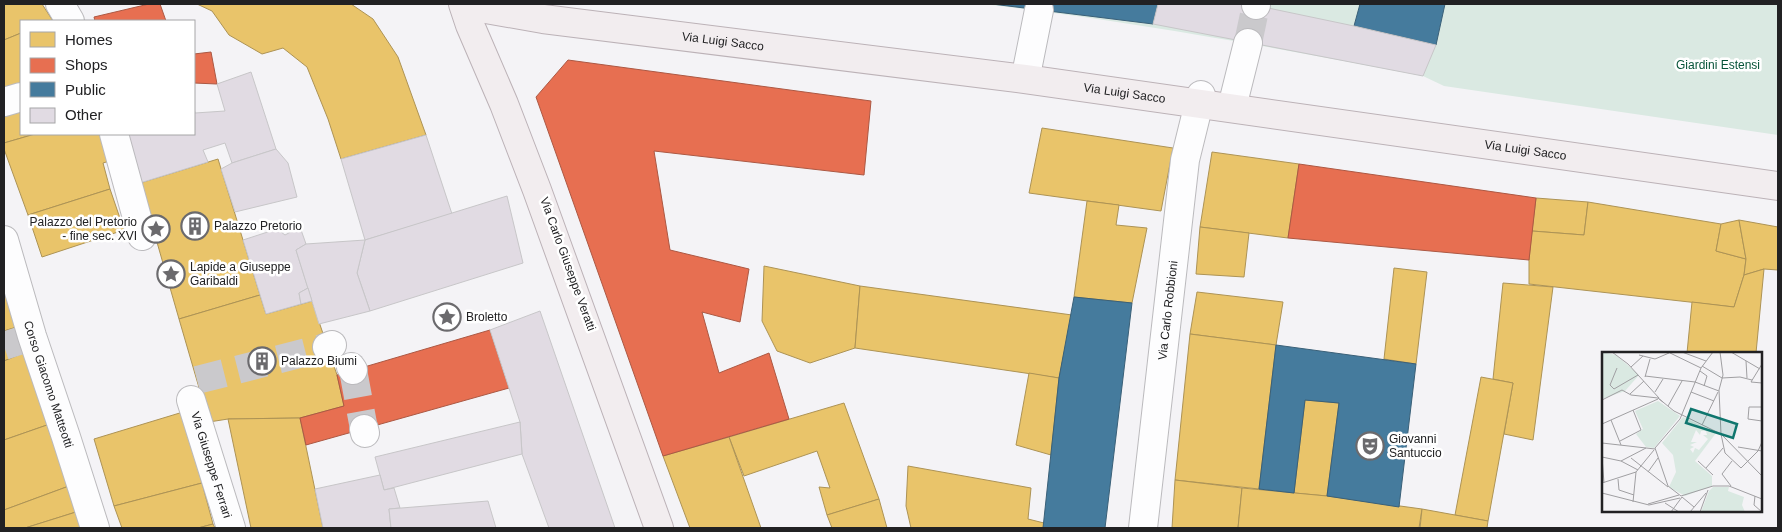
<svg xmlns="http://www.w3.org/2000/svg" width="1782" height="532" viewBox="0 0 1782 532" font-family="Arial,sans-serif">
<rect width="100%" height="100%" fill="#f4f3f6"/>
<path fill="#dae9e2" d="M982 4H1778V135L1444 86 1423 76C1277 48 1130 21 982 4Z"/>
<g fill="#e9c46a" stroke="#ad9355">
<polygon points="4,4 42,4 53,21 21,21 21,33 4,40"/>
<polygon points="197,4 351,4 373,19 398,57 426,135 341,159 328,119 307,67 283,48 262,54 229,35 212,11"/>
<polygon points="21,33 21,85 4,94 4,40"/>
<polygon points="21,105 21,134 35,134 4,143 4,110"/>
<polygon points="1042,128 1173,148 1161,211 1029,193"/>
<polygon points="35,134 108,134 116,159 103,163 110,189 28,215 4,149 4,143"/>
<polygon points="1212,152 1299,164 1288,238 1200,227"/>
<polygon points="218,159 260,295 179,319 140,183"/>
<polygon points="110,189 124,230 42,257 28,215"/>
<polygon points="1536,198 1588,202 1584,235 1532,231"/>
<polygon points="1087,201 1119,205 1116,225 1147,228 1132,303 1074,297"/>
<polygon points="1588,202 1721,224 1716,251 1746,259 1744,275 1734,307 1529,284 1529,260 1532,231 1584,235"/>
<polygon points="1739,220 1746,259 1716,251 1721,224"/>
<polygon points="1739,220 1778,227 1778,270 1764,269 1744,275 1746,259"/>
<polygon points="1200,227 1249,233 1244,277 1196,274"/>
<polygon points="764,266 860,286 855,348 810,363 777,351 762,321"/>
<polygon points="1394,268 1427,272 1416,364 1384,359"/>
<polygon points="1764,269 1756,353 1687,353 1692,302 1734,307 1744,275"/>
<polygon points="1503,283 1553,287 1533,440 1504,434 1513,383 1493,379"/>
<polygon points="860,286 1072,315 1059,378 855,348"/>
<polygon points="4,291 17,327 4,331"/>
<polygon points="1197,292 1283,302 1276,345 1190,334"/>
<polygon points="260,295 266,314 312,301 337,375 344,406 300,418 228,419 209,422 179,319"/>
<polygon points="17,327 26,352 4,361 4,331"/>
<polygon points="1190,334 1276,345 1259,489 1175,480"/>
<polygon points="26,352 47,425 4,440 4,361"/>
<polygon points="1029,373 1059,378 1051,455 1016,445"/>
<polygon points="1481,377 1513,383 1488,521 1455,515"/>
<polygon points="1305,400 1339,403 1327,496 1294,493"/>
<polygon points="844,403 879,499 827,515 819,487 830,488 817,451 744,476 729,437"/>
<polygon points="183,412 202,483 114,506 94,439"/>
<polygon points="300,418 323,528 251,528 228,419"/>
<polygon points="47,425 69,486 4,510 4,440"/>
<polygon points="729,437 761,528 690,528 663,456"/>
<polygon points="908,466 1031,488 1028,519 1044,523 1043,528 911,528 906,506"/>
<polygon points="1175,480 1242,488 1238,528 1172,528"/>
<polygon points="202,483 213,524 198,528 122,528 114,506"/>
<polygon points="69,486 76,512 25,528 4,528 4,510"/>
<polygon points="1242,488 1327,496 1422,509 1419,528 1238,528"/>
<polygon points="879,499 887,528 832,528 827,515"/>
<polygon points="1422,509 1488,521 1487,528 1420,528"/>
<polygon points="76,512 81,528 25,528"/>
<polygon points="213,524 215,528 198,528"/>
</g>
<g fill="#e76f51" stroke="#ac5843">
<polygon points="149,4 160,4 166,21 95,21 94,17"/>
<polygon points="211,52 217,84 194,83 194,54"/>
<polygon points="568,60 871,101 864,175 654,151 670,250 749,269 740,322 702,312 719,373 769,353 789,419 663,456 536,97"/>
<polygon points="1299,164 1536,198 1529,260 1288,238"/>
<polygon points="490,330 509,388 306,445 300,418 344,406 337,375"/>
</g>
<g fill="#457b9d" stroke="#3a6078">
<polygon points="992,4 1158,4 1153,24"/>
<polygon points="1360,4 1445,4 1436,45 1354,26"/>
<polygon points="1074,297 1132,303 1105,528 1043,528 1059,378"/>
<polygon points="1276,345 1416,364 1399,507 1327,496 1339,403 1305,400 1294,493 1259,489"/>
</g>
<g fill="#e1dbe3" stroke="#c7c6c8">
<polygon points="1158,4 1249,4 1354,26 1436,45 1423,76 1153,24"/>
<polygon points="251,72 276,149 232,163 225,143 203,150 208,162 140,183 127,134 194,134 194,107 195,113 225,111 217,84"/>
<polygon points="426,135 452,214 365,240 341,159"/>
<polygon points="276,149 288,163 297,197 235,212 221,169 232,163"/>
<polygon points="507,196 523,263 370,311 357,273 365,240"/>
<polygon points="300,227 306,244 296,250 308,288 299,293 301,304 266,314 243,240 277,229 285,235"/>
<polygon points="365,240 357,273 370,311 319,324 296,250 306,244"/>
<polygon points="308,288 312,301 301,304 299,293"/>
<polygon points="540,311 615,528 549,528 522,454 520,422 490,330"/>
<polygon points="520,422 522,454 384,490 375,457"/>
<polygon points="380,475 384,490 394,488 400,508 389,509 391,528 323,528 315,489"/>
<polygon points="488,501 496,528 391,528 389,509"/>
</g>
<g fill="none" stroke-linecap="round" stroke-linejoin="round">
<g stroke="#cac9cc" stroke-width="28" stroke-dasharray="28 14" stroke-linecap="butt">
<polyline points="1248,43 1256,5"/>
<polyline points="4,346 22,340"/>
<polyline points="353,370 364,429"/>
<polyline points="197,380 327,347"/>
</g>
<g stroke="#bbbabd" stroke-width="30">
<g id="minor">
<polyline points="60,4 70,21"/>
<polyline points="1256,5 1256,4"/>
<polyline points="1027,70 1039,10"/>
<polyline points="1234,99 1248,43"/>
<polyline points="4,102 21,97"/>
<polyline points="114,134 142,236"/>
<path id="s1" d="M4 240 32 336 66 437 95 528"/>
<polyline points="327,347 332,345"/>
<polyline points="351,367 353,370"/>
<path id="s2" d="M191 400 231 528"/>
<polyline points="364,429 365,433"/>
<path id="s3" d="M1143 528 1185 160 1201 95"/>
</g>
</g>
<g stroke="#bcb2b7" stroke-width="30">
<g id="major">
<polyline points="463,4 470,25 504,104 537,190 659,528"/>
<path id="s4" d="M470 4 480 8 543 19 1025 79 1778 186"/>
</g>
</g>
<use href="#minor" stroke="#fdfdfe" stroke-width="28"/>
<use href="#major" stroke="#f2edef" stroke-width="28"/>
</g>
<defs>
<g id="building-ring" transform="scale(1.4375)"><circle r="9.5" fill="#fff" stroke="#6b6a6d" stroke-width="1.5"/><path d="M-4-6H4V6H1V3H-1V6H-4ZM-2.5-4.3h1.7v1.8h-1.7ZM.8-4.3h1.7v1.8H.8ZM-2.5-1h1.7V.8h-1.7ZM.8-1h1.7V.8H.8Z" fill="#6b6a6d"/></g>
<g id="sight-ring" transform="scale(1.4375)"><circle r="9.5" fill="#fff" stroke="#6b6a6d" stroke-width="1.5"/><path d="M0-6L1.8-2.2L6-1.7L2.9 1.2L3.7 5.4L0 3.3L-3.7 5.4L-2.9 1.2L-6-1.7L-1.8-2.2Z" fill="#6b6a6d"/></g>
<g id="theatre-ring" transform="scale(1.4375)"><circle r="9.5" fill="#fff" stroke="#6b6a6d" stroke-width="1.5"/><path d="M-5-5.5Q0-4 5-5.5V0Q5 5 0 6Q-5 5-5 0ZM-3.3-2.5H-1v1.5H-3.3ZM1-2.5H3.3v1.5H1ZM-2.8 1Q0 5.5 2.8 1Z" fill="#6b6a6d"/></g>
</defs>
<g fill-rule="evenodd">
<use href="#building-ring" x="195" y="226"/>
<use href="#sight-ring" x="156" y="229"/>
<use href="#sight-ring" x="171" y="274"/>
<use href="#sight-ring" x="447" y="317"/>
<use href="#building-ring" x="262" y="361"/>
<use href="#theatre-ring" x="1370" y="446"/>
</g>
<g text-anchor="middle" dominant-baseline="central" stroke-width="5" stroke-linejoin="round" paint-order="stroke">
<g font-size="12" fill="#212123" stroke="#fff">
<text stroke="none"><textPath href="#s4" startOffset="256">Via Luigi Sacco</textPath></text>
<text stroke="none"><textPath href="#s4" startOffset="661">Via Luigi Sacco</textPath></text>
<text stroke="none"><textPath href="#s4" startOffset="1066">Via Luigi Sacco</textPath></text>
<text transform="translate(568 264) rotate(70)">Via Carlo Giuseppe Veratti</text>
<text stroke="none"><textPath href="#s3" startOffset="219">Via Carlo Robbioni</textPath></text>
<text stroke="none"><textPath href="#s1" startOffset="151">Corso Giacomo Matteotti</textPath></text>
<text stroke="none"><textPath href="#s2" startOffset="68">Via Giuseppe Ferrari</textPath></text>
</g>
<g font-size="12" fill="#075439" stroke="#fff">
<text x="1718" y="65">Giardini Estensi</text>
</g>
<g font-size="12" fill="#212123" stroke="#fff" text-anchor="start">
<text x="137" y="222" text-anchor="end">Palazzo del Pretorio<tspan x="137" dy="14">- fine sec. XVI</tspan></text>
<text x="214" y="226">Palazzo Pretorio</text>
<text x="190" y="267">Lapide a Giuseppe<tspan x="190" dy="14">Garibaldi</tspan></text>
<text x="466" y="317">Broletto</text>
<text x="281" y="361">Palazzo Biumi</text>
<text x="1389" y="439">Giovanni<tspan x="1389" dy="14">Santuccio</tspan></text>
</g>
</g>
<g transform="translate(1602 352)">
<rect width="160" height="160" fill="#f4f3f6"/>
<path d="M0 0 14 3 37 23 23 39 0 47ZM56 49 78 64 52 96 44 95 34 82 41 77 33 59ZM81 65 114 81 93 109 110 124V134L83 144 67 135 74 120 71 103 60 91ZM94 78 98 83 99 79H104L105 83H101L106 87 97 98 93 96 91 101 88 97 92 95 88 93 95 90H89ZM111 135H127L126 139 142 145 140 153 143 160H99L107 139Z" fill="#dae9e2" fill-rule="evenodd"/>
<path fill="none" stroke="#a09fa2" stroke-width="1" d="M10 0 26 12 57 46M66 0 99 16M80 0 104 9M118 0 121 23 117 38 119 82M129 0 158 17M37 3 53 7 67 1M144 9 145 26M160 12 149 30 160 31M100 14 120 26M29 15 41 4M15 16 8 33 12 37 36 23M98 19 105 24 102 34M43 24 93 30 117 39M43 25 48 7M120 26 138 25 150 28M53 40 61 27M89 40 112 49M28 42 42 29M0 48 20 38 29 43 56 46M61 50 56 46 72 59 119 82 160 124M66 54 80 29M160 55H147L146 67 160 69M9 68 19 93M0 72 56 47M100 73 116 40M119 82 123 101 139 116 156 99 160 90M18 89 39 78 31 58M0 91 53 97M136 95 160 99M53 96 66 134 79 144 111 134H127L160 147M53 96 78 67 99 16 111 0M0 105 19 109 44 96M0 105 2 131M29 106 66 135M19 109 36 118M96 109 111 123M104 116 121 96M34 120 52 98M46 120 56 106M120 122 130 109M120 122 129 134M16 127 17 138 32 143M0 131 34 120M0 141 47 153 78 146M153 144 152 153 160 160M31 150 34 120M63 151 77 160M46 152 77 143M69 160 80 145 92 155M88 160 104 141M98 160 106 138"/>
<path fill="#0f766e" fill-opacity="0.15" stroke="#0f766e" stroke-width="2.5" d="M89 57 135 72 131 86 84 71Z"/>
<rect width="160" height="160" fill="none" stroke="#212123" stroke-width="2.5"/>
</g>
<rect width="1782" height="532" fill="none" stroke="#212123" stroke-width="10"/>
<rect x="20" y="20" width="175" height="115" fill="#ffffff" stroke="#a6a6a7"/>
<rect x="30" y="32" width="25" height="15" fill="#e9c46a" stroke="#a6a6a7"/>
<text x="65" y="45" font-size="15" fill="#212123">Homes</text>
<rect x="30" y="58" width="25" height="15" fill="#e76f51" stroke="#a6a6a7"/>
<text x="65" y="70" font-size="15" fill="#212123">Shops</text>
<rect x="30" y="82" width="25" height="15" fill="#457b9d" stroke="#a6a6a7"/>
<text x="65" y="95" font-size="15" fill="#212123">Public</text>
<rect x="30" y="108" width="25" height="15" fill="#e1dbe3" stroke="#a6a6a7"/>
<text x="65" y="120" font-size="15" fill="#212123">Other</text>
</svg>
